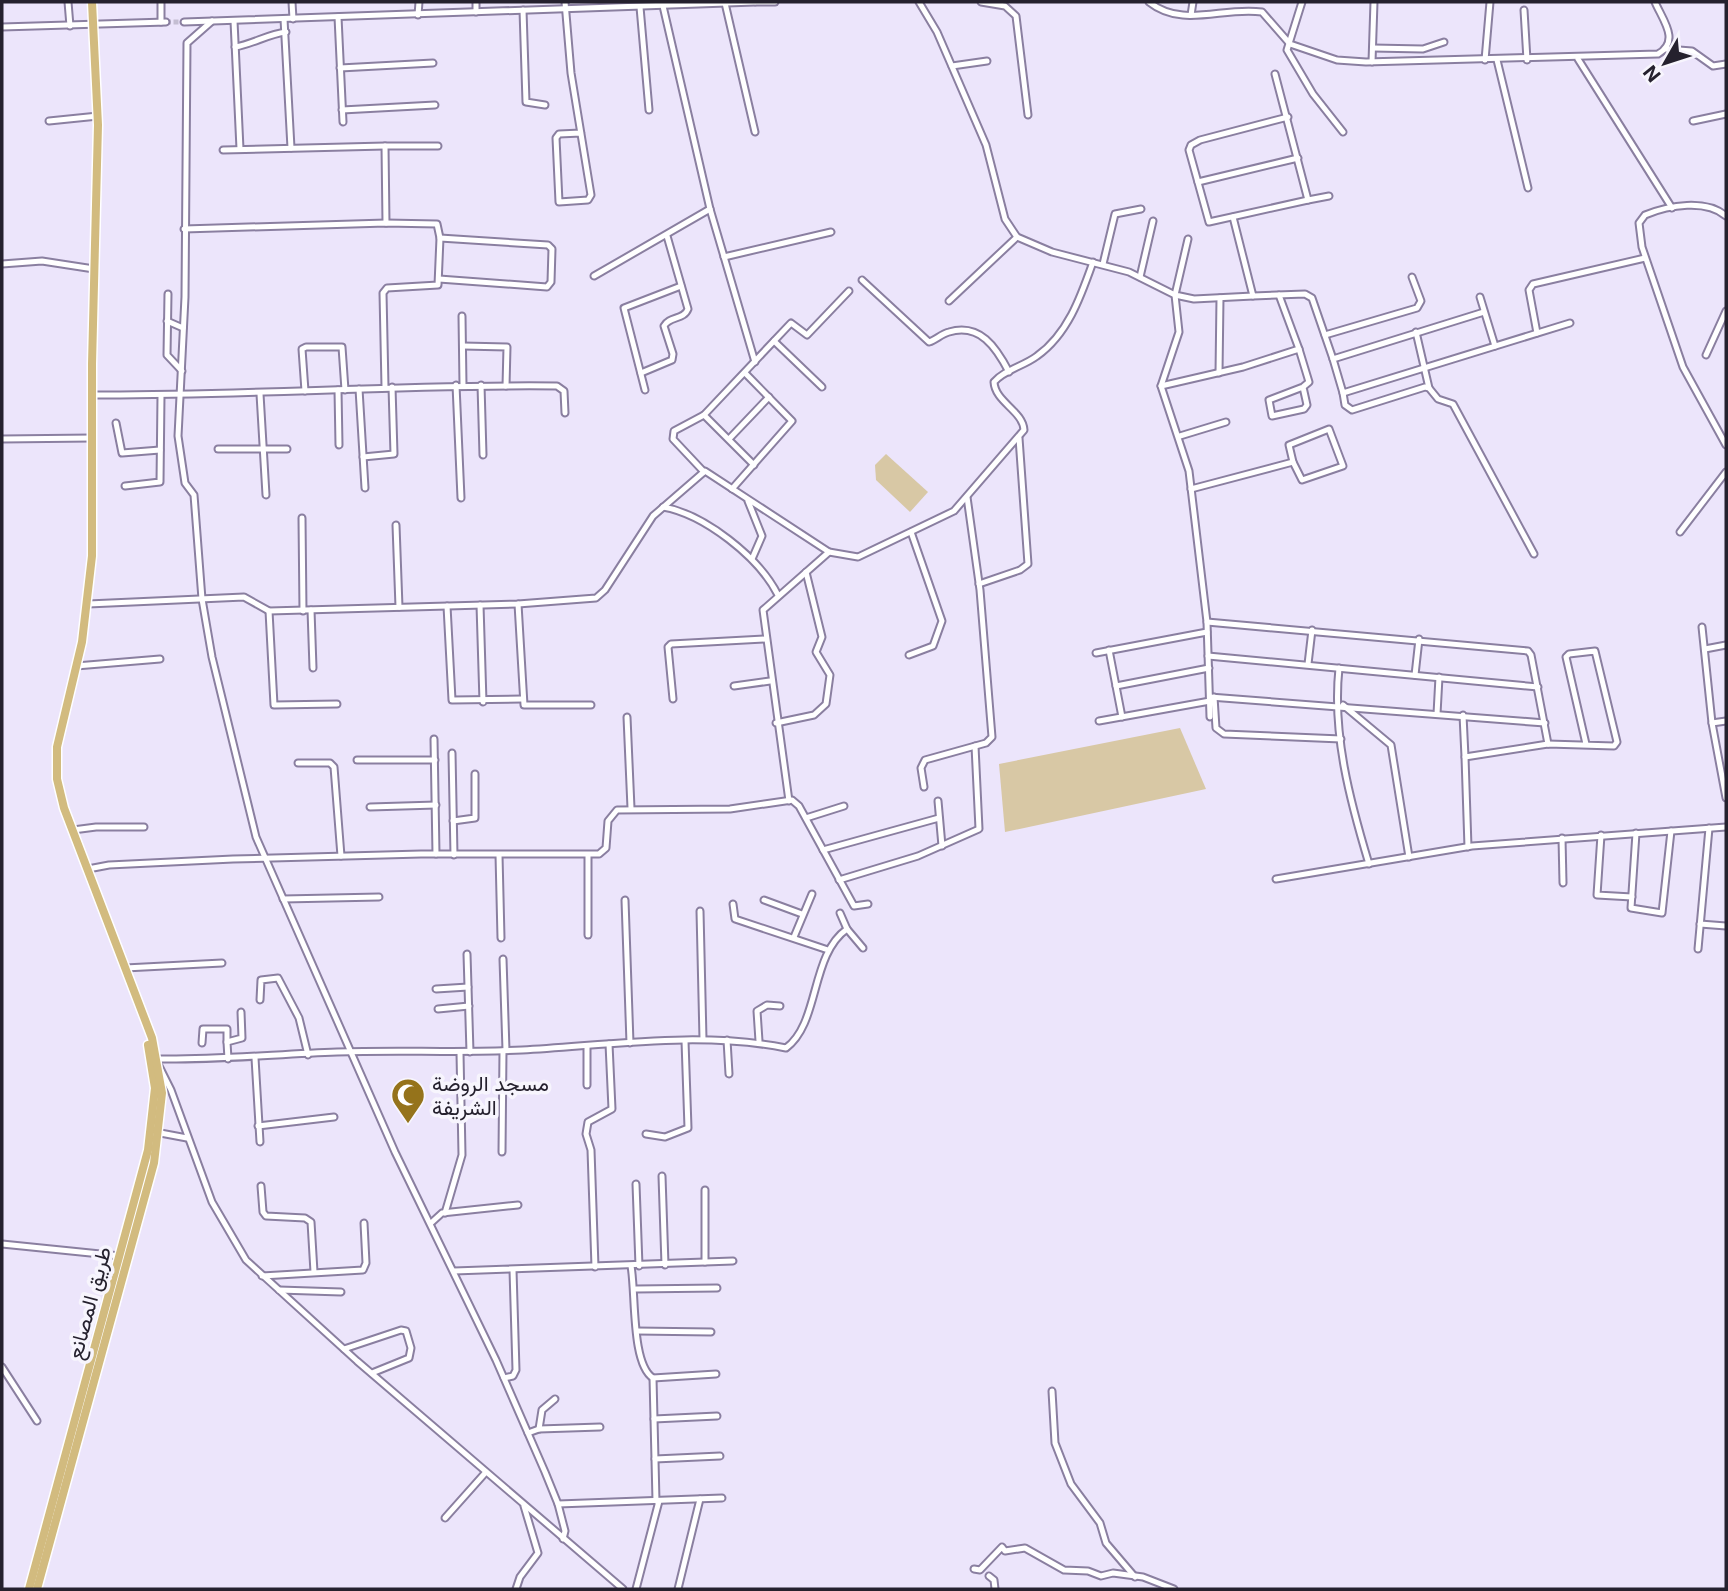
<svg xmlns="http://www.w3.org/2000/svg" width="1728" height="1591" viewBox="0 0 1728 1591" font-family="Inter,Vazirmatn,sans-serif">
<rect width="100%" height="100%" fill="#ece5fb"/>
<g fill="#d8c8a5">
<polygon points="886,454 928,492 910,512 876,480 875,465"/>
<polygon points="1180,728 1206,789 1005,832 999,764"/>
</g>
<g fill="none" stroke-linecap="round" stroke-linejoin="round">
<polyline stroke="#c4bed2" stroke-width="5" stroke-dasharray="5 2.5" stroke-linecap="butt" points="166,22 184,22"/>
<g stroke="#8a7fa0" stroke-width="9">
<g id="minor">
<polyline points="68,2 70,26"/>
<polyline points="292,2 293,19"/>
<polyline points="476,2 476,12"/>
<polyline points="565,2 571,73 591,195 588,200 559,202 556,138 559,134 581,133"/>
<polyline points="756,2 775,2"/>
<polyline points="919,2 937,32 986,145 1005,219 1017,237 1052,252 1129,272 1175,295 1179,332 1161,386 1189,471 1207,622 1210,717"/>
<polyline points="981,2 1005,6 1016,16 1028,115"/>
<path d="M1149 2C1183 29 1223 6 1262 12L1290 44 1337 60 1366 62 1658 54C1681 41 1662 19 1655 2"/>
<polyline points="1302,2 1287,50 1313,94 1343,132"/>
<polyline points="725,3 755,132"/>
<polyline points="663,6 710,209 755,362"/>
<polyline points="640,7 649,110"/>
<polyline points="523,10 526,102 545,105"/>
<polyline points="1524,10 1527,60"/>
<polyline points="418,15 419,2"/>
<polyline points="1191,15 1193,2"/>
<polyline points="338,17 343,122"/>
<polyline points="284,19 291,148"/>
<polyline points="212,21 187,43 185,297 178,436 185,483 194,495 202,599 212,657 256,837 395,1152 496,1360 545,1472 558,1504 565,1531 563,1539"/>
<polyline points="234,21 240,149"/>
<polyline points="161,22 161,2"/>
<polyline points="184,22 755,2"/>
<polyline points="2,27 166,22"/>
<path d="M235 47C253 44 268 34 286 32"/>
<polyline points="1373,48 1423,49 1444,42"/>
<polyline points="1666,49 1692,51 1713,66 1726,64"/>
<polyline points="1578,59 1672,208"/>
<polyline points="1485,60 1490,2"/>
<polyline points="1497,60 1528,188"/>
<polyline points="1372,62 1374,2"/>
<polyline points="952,66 987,61"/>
<polyline points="340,68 433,63"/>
<polyline points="1275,74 1308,200 1329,196"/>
<polyline points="342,110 435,105"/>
<polyline points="1288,117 1200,140 1191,145 1189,150 1209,222 1308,200"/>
<polyline points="49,121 98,116"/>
<polyline points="1693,121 1726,114"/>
<polyline points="223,150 385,146"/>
<polyline points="1198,182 1298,158"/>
<path d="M1726 216C1706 199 1669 205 1645 215L1639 223 1642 247 1683 367 1726 445"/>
<polyline points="1233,217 1253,296 1305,294 1312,298 1333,359"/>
<polyline points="386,223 385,146 438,146"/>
<polyline points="184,229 386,223 437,224 440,238 438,285 387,288 383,293 385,387"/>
<polyline points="1188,239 1175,295 1194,299 1253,296"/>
<polyline points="724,257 831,232"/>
<polyline points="2,264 42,261 94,269"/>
<polyline points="1103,264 1115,214 1141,209"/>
<polyline points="594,276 710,209"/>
<polyline points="1140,277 1153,221"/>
<polyline points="439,279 547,287 551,282 552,249 548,245 440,238"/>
<path d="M862 280 929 342C936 340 941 334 949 332 980 323 996 347 1009 372"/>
<polyline points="168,294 167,355 182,371"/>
<polyline points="1480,297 1495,346"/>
<polyline points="949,301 1017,237"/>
<polyline points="1484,312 1333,359 1343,393 1570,323"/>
<polyline points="462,316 463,385"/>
<polyline points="167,321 183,328"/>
<polyline points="1416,332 1429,388"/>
<polyline points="1537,333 1529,290 1533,284 1645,258"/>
<polyline points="1325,335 1417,308 1421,301 1412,277"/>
<polyline points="774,341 822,387"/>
<polyline points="463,346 507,347 506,386"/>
<polyline points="1299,349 1309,382 1303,387 1269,400 1272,416 1304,409 1307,405 1303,387"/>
<polyline points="1706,355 1726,311"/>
<path d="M641 373 672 360 673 354 664 326C669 316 684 320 688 309L667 236"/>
<polyline points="1219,373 1220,298"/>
<polyline points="456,385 461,498"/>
<polyline points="481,385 483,455"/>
<polyline points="1161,386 1243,367 1299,349 1279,295"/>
<polyline points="359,389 365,488"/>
<polyline points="338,390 339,445"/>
<polyline points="645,390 624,308 681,286"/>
<polyline points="305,391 302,349 306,347 342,347 345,390"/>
<polyline points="1343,393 1345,405 1352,410 1425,387 1429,388 1438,399 1453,404 1534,554"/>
<polyline points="260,394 266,495"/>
<path d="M92 395C247 396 402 384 557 386L564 391 565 413"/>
<polyline points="704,415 754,465"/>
<polyline points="116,423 122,453 160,450"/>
<polygon points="1329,429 1343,466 1302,480 1293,462 1289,445"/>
<polyline points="1180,436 1226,422"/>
<polyline points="2,439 92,438"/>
<polyline points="729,439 769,397"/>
<polyline points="218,449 287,449"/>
<polyline points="363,457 394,454 392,387"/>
<polyline points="704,472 673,439 674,431 704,415 791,323 807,335 849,291"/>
<polyline points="125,486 160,482 161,396"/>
<polyline points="732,489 792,421 745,373"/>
<polyline points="1191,489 1293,462"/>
<polyline points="748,501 762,536 752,559"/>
<path d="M663 507C704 514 759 557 778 595"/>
<polyline points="302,518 303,611"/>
<polyline points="396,525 399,607"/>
<polyline points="1680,532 1726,472"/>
<polyline points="979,584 1020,570 1028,564 1019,438"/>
<polyline points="88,604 244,597 269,611 518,604 596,598 605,590 653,516 705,471 829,552"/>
<polyline points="518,604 524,705 591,705"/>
<polyline points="480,605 483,702"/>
<polyline points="447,606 452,700 522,699"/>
<polyline points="311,610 313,668"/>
<polyline points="269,611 274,705 337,704"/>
<polyline points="1207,622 1528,651 1531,655 1548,744"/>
<polyline points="1702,627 1712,723 1726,798"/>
<polyline points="1705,649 1726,645"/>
<polyline points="1109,650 1122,717"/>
<polyline points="1096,653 1207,632"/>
<polyline points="909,655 933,646 942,621 911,532"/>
<polyline points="1208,656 1538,687"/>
<polyline points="1308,664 1312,630"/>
<polyline points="76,666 160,659"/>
<path d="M1339 668C1332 734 1350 801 1369 864"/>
<polyline points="1415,675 1419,639"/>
<polyline points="734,686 770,681"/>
<polyline points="1116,686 1209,668"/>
<polyline points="1210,697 1545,723"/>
<polyline points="1214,697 1216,728 1224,734 1341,739"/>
<polyline points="673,699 668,647 671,644 765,639"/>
<polyline points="1343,705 1391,745 1409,857"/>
<polyline points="1437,714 1439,677"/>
<polyline points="1463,715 1465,757 1548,744 1614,746 1617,742 1595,651 1569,654 1566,657 1586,744"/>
<polyline points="627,717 631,808"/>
<polyline points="1099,721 1210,701"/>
<polyline points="776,723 814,715 826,704 830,675 816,652 822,637 806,572"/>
<polyline points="1712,723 1726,721"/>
<polyline points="434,739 436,854"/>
<polyline points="452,753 454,855"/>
<polyline points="1465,757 1468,847"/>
<polyline points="357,760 435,760"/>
<polyline points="298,763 330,763 334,767 341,856"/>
<polyline points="924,787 921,768 925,760 986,743 992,737 980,590 967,497"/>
<path d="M789 801 763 610 829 552 858 557 954 511 1024 430C1023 411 995 402 994 382 1004 370 1024 366 1037 356 1068 334 1081 296 1093 262"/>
<polyline points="938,801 942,846"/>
<polyline points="370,807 436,805"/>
<polyline points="806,818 844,806"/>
<polyline points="453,821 475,818 475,774"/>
<polyline points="73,830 96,827 144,827"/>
<polyline points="1636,833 1631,908 1662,913 1671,831"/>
<polyline points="1601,835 1597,895 1632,897"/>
<polyline points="1562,838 1563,883"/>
<polyline points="823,850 939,818"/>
<polyline points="499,855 501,938"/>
<polyline points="88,869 109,865 233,859 421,854 599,854 606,848 608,821 617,810 730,809 792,800 799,806 854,906 868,904"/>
<polyline points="1276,879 1472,846 1726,827"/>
<polyline points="839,880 918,856 979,829 975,746"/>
<polyline points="283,899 379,897"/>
<polyline points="625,900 630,1043"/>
<polyline points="764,900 802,914"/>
<polyline points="733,904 735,919 828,950"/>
<polyline points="700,911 703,1039"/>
<polyline points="840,913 847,929 863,948"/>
<polyline points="1700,924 1726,926"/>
<polyline points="588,935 588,855"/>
<polyline points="794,937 812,894"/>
<polyline points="1698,949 1709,828"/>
<polyline points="467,954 470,1052"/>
<polyline points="503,959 506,1050"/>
<polyline points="125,968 222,963"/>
<polyline points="436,989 468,987"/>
<polyline points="260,1000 261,980 278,978 299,1018 308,1055"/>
<polyline points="438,1009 469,1006"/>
<polyline points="727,1040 729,1074"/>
<polyline points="759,1041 757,1011 767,1005 780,1006"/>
<polyline points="202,1043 203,1029 227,1029 227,1042"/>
<polyline points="587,1046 587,1085"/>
<polyline points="255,1058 260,1142"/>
<path d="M157 1059C218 1060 277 1054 337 1052 399 1050 461 1053 522 1050 610 1045 700 1031 786 1048 820 1023 810 955 847 929"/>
<polyline points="228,1059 227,1042 242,1038 241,1012"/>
<polyline points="159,1066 171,1090 212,1202 246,1260 357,1361 623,1589"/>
<polyline points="258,1126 334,1117"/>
<polyline points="155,1132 187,1138"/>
<polyline points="646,1134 665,1137 688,1128 685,1041"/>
<polyline points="502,1152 503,1051"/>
<polyline points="662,1176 665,1265"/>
<polyline points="636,1184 639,1266"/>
<polyline points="261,1186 263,1212 266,1216 305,1218 311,1222 314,1272"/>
<polyline points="705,1190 705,1262"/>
<polyline points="445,1213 462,1155 460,1053"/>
<polyline points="431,1223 442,1213 518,1205"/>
<polyline points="2,1244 120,1256"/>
<path d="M631 1266C636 1293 631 1364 653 1378L716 1374"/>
<polyline points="595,1267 591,1150 586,1134 588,1122 612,1109 609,1044"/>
<polyline points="454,1271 733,1261"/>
<polyline points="262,1276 363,1270 366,1263 364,1223"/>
<polyline points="636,1289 717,1288"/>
<polyline points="279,1290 341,1292"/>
<polyline points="637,1331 711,1332"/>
<polyline points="344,1349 401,1330 406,1331 411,1348 409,1358 372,1373"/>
<polyline points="2,1367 37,1421"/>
<polyline points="504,1378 513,1376 516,1370 513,1270"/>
<polyline points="653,1378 656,1501"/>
<polyline points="1052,1391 1055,1443 1071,1484 1100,1523 1106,1543 1135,1577"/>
<polyline points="654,1419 717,1416"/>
<polyline points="539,1429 542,1410 555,1399"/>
<polyline points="528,1433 539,1429 600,1427"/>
<polyline points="655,1459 720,1456"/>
<polyline points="558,1504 722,1498"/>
<polyline points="445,1518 486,1472"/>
<polyline points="974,1569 980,1570 1002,1547 1005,1551 1025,1548 1064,1570 1088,1571 1101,1576 1113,1573 1143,1577 1174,1589"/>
<polyline points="989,1576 994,1580 995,1589"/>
<polyline points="516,1589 520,1577 538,1553 524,1506"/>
<polyline points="636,1589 659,1501"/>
<polyline points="678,1589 700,1499"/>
</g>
</g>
<g stroke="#fff" stroke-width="11">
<g id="primary">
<polyline points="29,1589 148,1150 155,1088 148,1045"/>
<polyline points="37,1589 154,1163 162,1093 152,1038 64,808 57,779 57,747 82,642 92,556 92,364 98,125 92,2"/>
</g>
</g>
<use href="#minor" stroke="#fff" stroke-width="5"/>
<use href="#primary" stroke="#d2bb7f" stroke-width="8"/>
</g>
<defs>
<g id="mosque-pin" transform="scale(1.75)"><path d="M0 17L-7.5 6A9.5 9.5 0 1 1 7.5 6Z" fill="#95731b" stroke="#f7f5fd"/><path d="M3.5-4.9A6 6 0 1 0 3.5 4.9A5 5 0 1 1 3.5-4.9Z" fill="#fff"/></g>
</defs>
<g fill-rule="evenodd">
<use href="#mosque-pin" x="408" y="1095"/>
</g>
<g text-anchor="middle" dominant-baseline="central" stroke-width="7" stroke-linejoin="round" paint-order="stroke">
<g font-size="21" fill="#25212e" stroke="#f7f5fd" text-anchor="start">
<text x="432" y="1083">مسجد الروضة<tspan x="432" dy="24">الشريفة</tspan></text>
</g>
<g font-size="21" fill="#25212e" stroke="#f7f5fd">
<text transform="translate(89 1303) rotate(-75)">طريق المصانع</text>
</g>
</g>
<rect width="1728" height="1591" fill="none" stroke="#25212e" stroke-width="7"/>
<g transform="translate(1665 63) rotate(231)" stroke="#f7f5fd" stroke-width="5" paint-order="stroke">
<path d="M0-5L12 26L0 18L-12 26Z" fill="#25212e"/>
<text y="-10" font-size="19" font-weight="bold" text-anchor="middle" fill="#25212e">N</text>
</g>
</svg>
